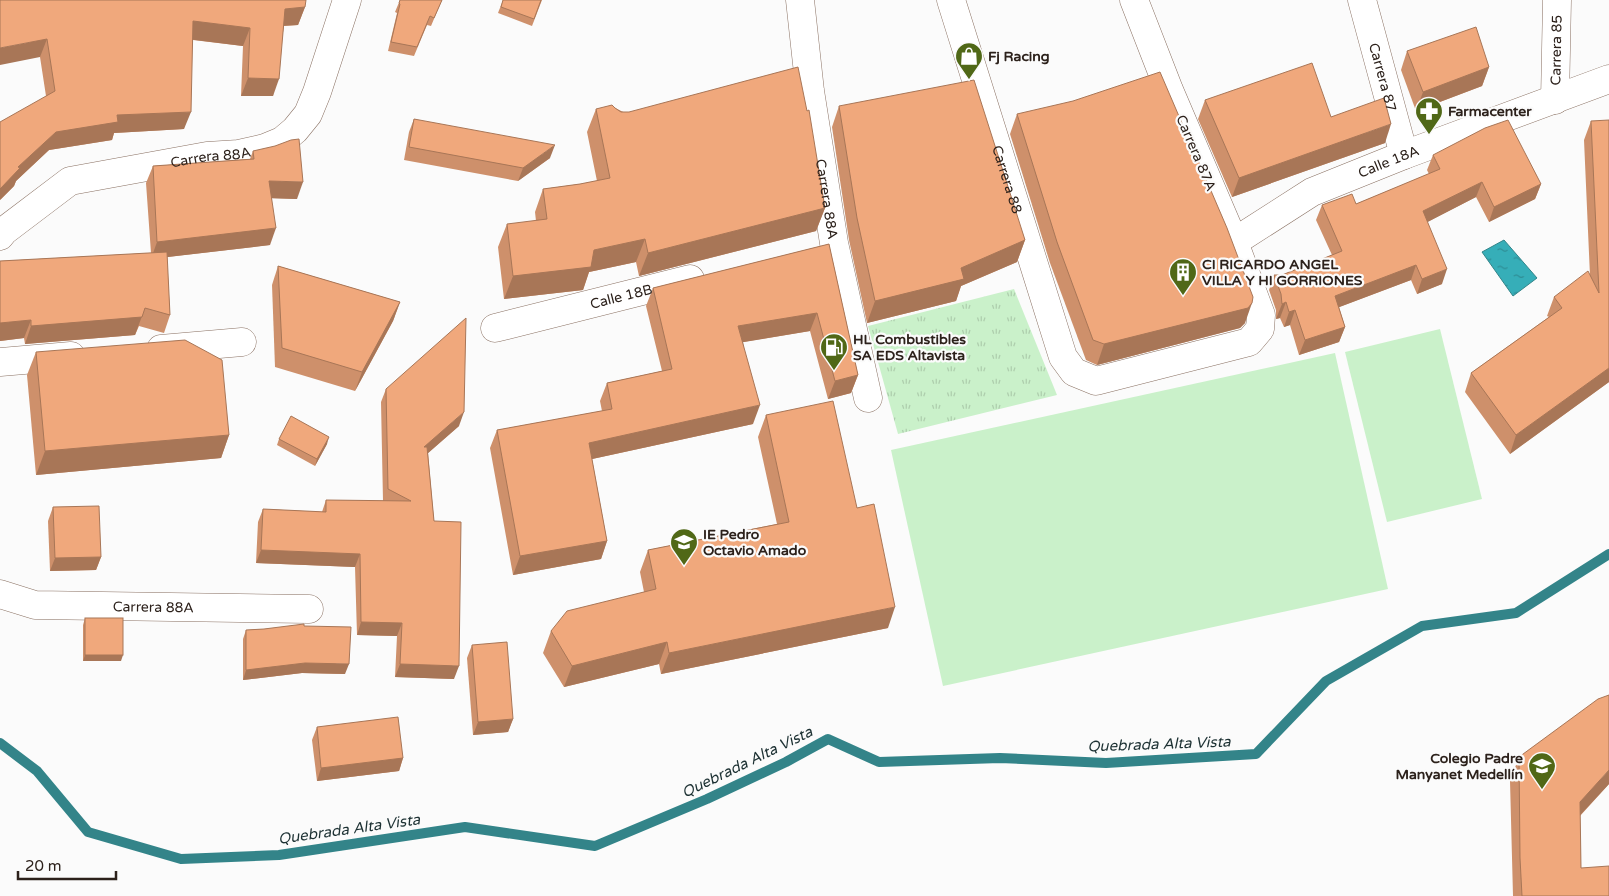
<svg xmlns="http://www.w3.org/2000/svg" width="1609" height="896" viewBox="0 0 1609 896" font-family="'Varela Round',sans-serif">
<defs>
<pattern id="park-tufts" width="24" height="20" patternUnits="userSpaceOnUse" patternTransform="scale(1.25)"><rect width="24" height="20" fill="#caf1ca"/><path d="M3 7l-1-3M5 7V3M7 7l1-3M15 17l-1-3M17 17v-4M19 17l1-3" fill="none" stroke="#aecead"/></pattern>
<pattern id="water-ripples" width="26" height="14" patternUnits="userSpaceOnUse" patternTransform="scale(1.25)"><rect width="26" height="14" fill="#36aeb8"/><path d="M2 4q2-2 4 0t4 0M15 11q2-2 4 0t4 0" fill="none" stroke="#2e8d95"/></pattern>
</defs>
<rect width="100%" height="100%" fill="#fbfbfb"/>
<g fill="#caf1ca">
<polygon points="1440,329 1482,499 1387,522 1345,352"/>
<polygon points="1335,353 1388,589 943,686 891,450"/>
</g>
<polygon fill="url(#park-tufts)" points="1014,289 1057,395 898,434 868,326"/>
<polygon fill="url(#water-ripples)" stroke="#338489" points="1504,240 1537,278 1513,296 1482,252"/>
<g fill="none" stroke-linecap="round" stroke-linejoin="round">
<polyline stroke="#338489" stroke-width="10" points="0,743 37,771 88,832 181,859 279,855 465,827 595,846 707,799 786,762 828,739 879,762 1000,758 1106,763 1256,754 1326,681 1422,626 1516,613 1609,554"/>
<g stroke="#8a7163" stroke-width="29">
<g id="street">
<path id="s1" d="M800 0 810 91 834 243 868 398"/>
<path id="s2" d="M951 0 1063 357 1074 372 1096 381 1249 342 1260 329 1261 315 1258 307 1234 242 1169 90 1134 0"/>
<path id="s3" d="M1362 0 1404 155"/>
<path id="s4" d="M1555 100 1557 0"/>
<path id="s5" d="M0 236 4 231 70 181 207 156 239 154 265 148 282 141 295 130 308 114 317 92 347 0"/>
<path id="s6" d="M1234 242 1312 192 1404 155 1609 79"/>
<path id="s7" d="M495 328 690 279"/>
<polyline points="161,349 242,342"/>
<polyline points="0,362 71,356"/>
<path id="s8" d="M0 594 35 605 309 609"/>
</g>
</g>
<use href="#street" stroke="#fff" stroke-width="28"/>
</g>
<g fill="#ce906b">
<polygon points="0,0 305,7 298,25 284,26 273,96 241,96 243,46 193,40 184,129 114,133 112,140 49,150 16,181 14,186 0,200 46,96 40,57"/>
<polygon points="400,0 442,0 431,26 427,25 414,56 388,51 397,13 395,12"/>
<polygon points="503,0 542,0 532,26 498,13"/>
<polygon points="1407,51 1489,67 1482,86 1416,111 1401,70"/>
<polygon points="1205,100 1331,117 1385,143 1232,197 1198,119"/>
<polygon points="839,106 1025,240 1017,262 961,286 956,301 867,323 849,240 832,127"/>
<polygon points="615,108 825,208 816,231 639,276 636,262 589,272 583,290 504,299 498,247 507,224 536,221 535,212 543,189 580,184 597,181 587,132 596,109"/>
<polygon points="1017,114 1245,323 1240,328 1097,365 1086,360 1050,263 1010,134"/>
<polygon points="414,119 550,158 518,181 404,160 409,132"/>
<polygon points="1591,121 1609,382 1510,454 1465,392 1471,373 1549,317 1547,316 1554,297 1590,276 1584,140"/>
<polygon points="253,151 297,199 272,198 270,245 167,257 170,315 164,333 139,326 135,335 25,344 24,338 0,341 0,261 151,253 146,183 153,166 250,159"/>
<polygon points="1433,155 1541,184 1535,199 1489,222 1476,197 1427,222 1442,284 1417,294 1411,280 1339,307 1345,327 1339,342 1299,355 1290,325 1284,327 1280,318 1276,319 1276,310 1269,290 1274,275 1282,275 1332,255 1316,220 1322,205 1356,204 1429,174 1427,170"/>
<polygon points="829,244 858,375 851,393 828,399 810,331 743,342 753,424 592,459 607,541 601,559 513,575 490,448 497,430 602,411 600,401 607,383 662,371 646,306 653,288"/>
<polygon points="278,266 400,302 393,321 355,391 275,367 272,285"/>
<polygon points="36,352 229,435 221,458 36,475 27,375"/>
<polygon points="386,389 459,426 428,453 434,521 454,679 395,677 397,636 357,635 355,567 256,563 258,522 263,509 322,512 326,500 383,501 381,402"/>
<polygon points="766,415 857,508 888,628 661,674 659,664 564,687 543,653 551,631 644,592 640,572 648,550 777,524 758,437"/>
<polygon points="279,439 327,444 315,466 277,445"/>
<polygon points="53,507 101,557 96,570 50,571 48,521"/>
<polygon points="85,618 121,661 83,661 83,625"/>
<polygon points="304,626 345,674 302,673 243,680 243,639 246,630 264,629"/>
<polygon points="472,645 513,719 508,732 473,735 467,658"/>
<polygon points="317,727 403,758 399,771 317,781 312,740"/>
<polygon points="1519,757 1609,784 1580,816 1581,868 1609,896 1513,896 1510,781"/>
</g>
<g fill="#a87657">
<polygon points="305,7 298,25 279,26 285,9"/>
<polygon points="193,21 250,28 243,46 187,39"/>
<polygon points="47,39 40,57 0,65 0,48"/>
<polygon points="1489,67 1482,86 1416,111 1423,92"/>
<polygon points="248,78 279,79 273,96 241,96"/>
<polygon points="191,112 184,129 114,133 112,140 49,150 16,181 14,186 0,200 0,189 18,167 56,132 117,115"/>
<polygon points="1391,124 1385,143 1232,197 1239,178"/>
<polygon points="555,145 550,158 518,181 523,168"/>
<polygon points="269,181 303,182 297,199 263,198"/>
<polygon points="1482,182 1476,197 1418,227 1423,211"/>
<polygon points="1541,184 1535,199 1489,222 1494,207"/>
<polygon points="825,208 816,231 639,276 648,253"/>
<polygon points="276,228 270,245 151,259 157,242"/>
<polygon points="645,239 636,262 589,272 583,290 504,299 513,276 594,250"/>
<polygon points="1025,240 1017,262 961,286 956,301 867,323 875,301 961,268"/>
<polygon points="1416,265 1411,280 1329,311 1335,296"/>
<polygon points="1447,269 1442,284 1417,294 1422,279"/>
<polygon points="400,302 393,321 355,391 362,372"/>
<polygon points="1286,302 1280,318 1276,319 1282,304"/>
<polygon points="1252,303 1245,323 1240,328 1097,365 1104,344"/>
<polygon points="145,308 135,335 25,344 31,326"/>
<polygon points="1295,310 1290,325 1284,327 1289,312"/>
<polygon points="817,313 810,331 732,344 738,326"/>
<polygon points="31,320 24,338 0,341 0,323"/>
<polygon points="1345,327 1339,342 1299,355 1305,340"/>
<polygon points="1609,368 1609,382 1510,454 1516,435"/>
<polygon points="858,375 851,393 828,399 835,381"/>
<polygon points="760,405 753,424 583,461 589,443"/>
<polygon points="464,412 459,426 419,461 424,447"/>
<polygon points="229,435 221,458 36,475 45,451"/>
<polygon points="329,437 327,444 315,466 317,459"/>
<polygon points="607,541 601,559 513,575 520,556"/>
<polygon points="261,550 360,554 355,567 256,563"/>
<polygon points="101,557 96,570 50,571 55,558"/>
<polygon points="895,607 888,628 661,674 669,653"/>
<polygon points="361,622 402,623 397,636 357,635"/>
<polygon points="667,642 659,664 564,687 572,666"/>
<polygon points="85,655 123,655 121,661 83,661"/>
<polygon points="305,663 349,664 345,674 302,673 243,680 246,670"/>
<polygon points="400,664 459,666 454,679 395,677"/>
<polygon points="513,719 508,732 473,735 478,722"/>
<polygon points="403,758 399,771 317,781 321,768"/>
<polygon points="1609,770 1609,784 1571,825 1580,802"/>
</g>
<g fill="#f0a87c" stroke="#a87657">
<polygon points="0,0 306,0 305,7 285,9 279,79 248,78 250,28 193,21 191,112 117,115 118,122 56,132 18,167 20,168 0,189 0,122 55,91 47,39 0,48"/>
<polygon points="400,0 442,0 434,18 430,16 417,47 391,42 400,4 399,3"/>
<polygon points="503,0 541,0 534,19 501,7"/>
<polygon points="1476,27 1489,67 1423,92 1407,51"/>
<polygon points="1312,63 1331,117 1384,98 1391,124 1239,178 1205,100"/>
<polygon points="798,67 807,111 809,110 825,208 648,253 645,239 594,250 591,267 513,276 507,224 547,219 543,189 580,184 610,178 596,109 612,105 615,108 621,112 629,112"/>
<polygon points="1160,72 1227,228 1253,297 1252,303 1248,308 1104,344 1093,340 1057,242 1017,114 1073,101"/>
<polygon points="974,80 1025,240 961,268 964,279 875,301 857,218 839,106"/>
<polygon points="414,119 555,145 523,168 409,147"/>
<polygon points="1508,120 1541,184 1494,207 1482,182 1423,211 1447,269 1422,279 1416,265 1335,296 1345,327 1305,340 1295,310 1289,312 1286,302 1282,304 1281,294 1274,275 1282,275 1342,251 1322,205 1352,194 1356,204 1440,169 1433,155 1485,128"/>
<polygon points="1609,120 1609,368 1516,435 1471,373 1562,308 1554,297 1588,271 1599,293 1591,121"/>
<polygon points="299,139 303,182 269,181 276,228 157,242 153,166 254,159 253,151 275,146 291,140"/>
<polygon points="829,244 858,375 835,381 817,313 738,326 760,405 589,443 607,541 520,556 497,430 612,409 607,383 672,369 653,288"/>
<polygon points="167,252 170,315 145,308 142,317 31,326 31,320 0,323 0,261"/>
<polygon points="278,266 400,302 362,372 282,348"/>
<polygon points="466,318 464,412 424,447 427,447 434,521 461,522 459,666 400,664 402,623 361,622 360,554 261,550 263,509 326,512 326,500 411,501 388,489 386,389"/>
<polygon points="185,340 222,360 229,435 45,451 36,352"/>
<polygon points="833,401 857,508 874,504 895,607 669,653 667,642 572,666 551,631 567,611 656,589 648,550 789,522 766,415"/>
<polygon points="291,416 329,437 317,459 279,439"/>
<polygon points="99,506 101,557 55,558 53,507"/>
<rect x="85" y="618" width="38" height="37"/>
<polygon points="304,624 304,626 351,627 349,664 305,663 246,670 246,630 264,629"/>
<polygon points="507,642 513,719 478,722 472,645"/>
<polygon points="1609,695 1609,770 1580,802 1581,868 1609,866 1609,896 1522,896 1520,858 1519,757 1598,699"/>
<polygon points="398,717 403,758 321,768 317,727"/>
</g>
<defs>
<g id="shop-pin" transform="scale(1.4375)"><path d="M0 17L-7.5 6A9.5 9.5 0 1 1 7.5 6Z" fill="#506817" stroke="#fbfbfb"/><path d="M-5-2.5h2.3a2.7 3.5 0 0 1 5.4 0H5L5.5 6h-11ZM-1.5-2.5h3a1.5 2.3 0 0 0-3 0Z" fill="#fff"/></g>
<g id="pharmacy-pin" transform="scale(1.4375)"><path d="M0 17L-7.5 6A9.5 9.5 0 1 1 7.5 6Z" fill="#506817" stroke="#fbfbfb"/><path d="M-2-6h4v4h4v4h-4v4h-4v-4h-4v-4h4Z" fill="#fff"/></g>
<g id="building-pin" transform="scale(1.4375)"><path d="M0 17L-7.5 6A9.5 9.5 0 1 1 7.5 6Z" fill="#506817" stroke="#fbfbfb"/><path d="M-4-6H4V6H1V3H-1V6H-4ZM-2.5-4.3h1.7v1.8h-1.7ZM.8-4.3h1.7v1.8H.8ZM-2.5-1h1.7V.8h-1.7ZM.8-1h1.7V.8H.8Z" fill="#fff"/></g>
<g id="fuel-pin" transform="scale(1.4375)"><path d="M0 17L-7.5 6A9.5 9.5 0 1 1 7.5 6Z" fill="#506817" stroke="#fbfbfb"/><path d="M-5.5-6h7V0h2V4h1.3V-2.5L3-4.5l.8-.8L6-3V5H2.5V1h-1V6h-7ZM-4.2-4.7v3.2H.2V-4.7Z" fill="#fff"/></g>
<g id="school-pin" transform="scale(1.4375)"><path d="M0 17L-7.5 6A9.5 9.5 0 1 1 7.5 6Z" fill="#506817" stroke="#fbfbfb"/><path d="M0-5L7-2L0 1L-7-2ZM-4 1L0 2.5L4 1V4Q0 6-4 4Z" fill="#fff"/></g>
</defs>
<g fill-rule="evenodd">
<use href="#shop-pin" x="969" y="56"/>
<use href="#pharmacy-pin" x="1429" y="111"/>
<use href="#building-pin" x="1183" y="272"/>
<use href="#fuel-pin" x="834" y="347"/>
<use href="#school-pin" x="684" y="542"/>
<use href="#school-pin" x="1542" y="766"/>
</g>
<g text-anchor="middle" dominant-baseline="central" stroke-width="4.5" stroke-linejoin="round" paint-order="stroke">
<g font-size="14" fill="#2c211b" stroke="#fbfbfb">
<text stroke="none"><textPath href="#s4" startOffset="50">Carrera 85</textPath></text>
<text stroke="none"><textPath href="#s3" startOffset="80">Carrera 87</textPath></text>
<text transform="translate(1196 153) rotate(67)">Carrera 87A</text>
<text stroke="none"><textPath href="#s5" startOffset="232">Carrera 88A</textPath></text>
<text stroke="none"><textPath href="#s6" startOffset="175">Calle 18A</textPath></text>
<text stroke="none"><textPath href="#s2" startOffset="188">Carrera 88</textPath></text>
<text stroke="none"><textPath href="#s1" startOffset="201">Carrera 88A</textPath></text>
<text stroke="none"><textPath href="#s7" startOffset="130">Calle 18B</textPath></text>
<text stroke="none"><textPath href="#s8" startOffset="155">Carrera 88A</textPath></text>
</g>
<g font-size="14" font-weight="bold" fill="#2c211b" stroke="#fbfbfb" text-anchor="start">
<text x="988" y="56">Fj Racing</text>
<text x="1448" y="111">Farmacenter</text>
<text x="1202" y="264">CI RICARDO ANGEL<tspan x="1202" dy="16">VILLA Y HI GORRIONES</tspan></text>
<text x="853" y="339">HL Combustibles<tspan x="853" dy="16">SA EDS Altavista</tspan></text>
<text x="703" y="534">IE Pedro<tspan x="703" dy="16">Octavio Amado</tspan></text>
<text x="1523" y="758" text-anchor="end">Colegio Padre<tspan x="1523" dy="16">Manyanet Medellín</tspan></text>
</g>
<g font-size="15" font-style="italic" fill="#1d3133" stroke="#fbfbfb">
<text transform="translate(1159 744) rotate(-2)">Quebrada Alta Vista</text>
<text transform="translate(747 762) rotate(-26)">Quebrada Alta Vista</text>
<text transform="translate(349 829) rotate(-8)">Quebrada Alta Vista</text>
</g>
</g>
<path d="M18 871v8h98v-8" fill="none" stroke="#2c211b" stroke-width="2.5"/>
<text x="25" y="871" font-size="15" fill="#2c211b" stroke="#fbfbfb" stroke-width="4" paint-order="stroke">20 m</text>
</svg>
